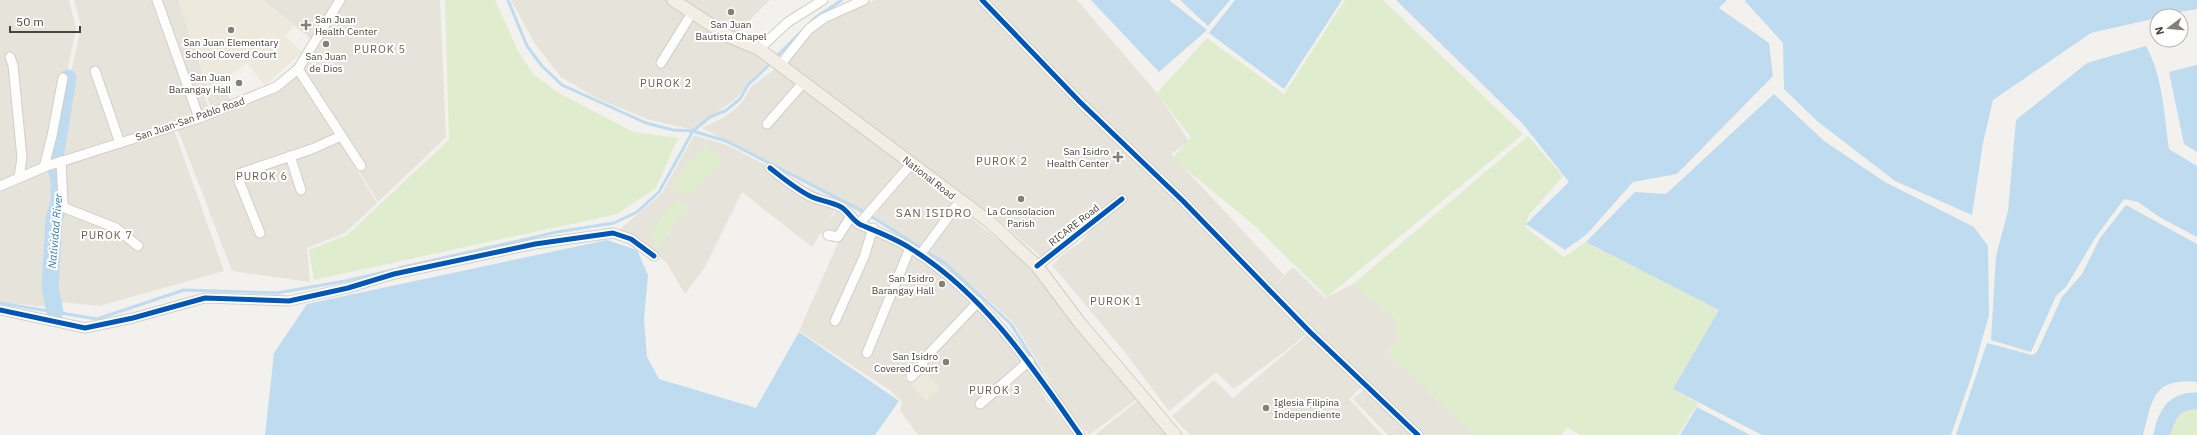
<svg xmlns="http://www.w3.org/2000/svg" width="2197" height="435" viewBox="0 0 2197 435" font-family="'IBM Plex Sans',sans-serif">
<rect width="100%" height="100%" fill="#f2f1ed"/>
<g fill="#e6e3db">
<polygon points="0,0 69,0 76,28 50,160 0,182"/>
<polygon points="74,0 178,0 210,94 205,98 209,108 58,157 62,115 81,26"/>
<polygon points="263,0 336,0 311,39"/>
<polygon points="344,0 440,0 446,137 378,202 298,72"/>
<polygon points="511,0 672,0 769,62 748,83 738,97 693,130 647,119 596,98 561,77 535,44"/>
<polygon points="682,0 770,0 736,34"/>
<polygon points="875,0 1077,0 1157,93 1189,141 1171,154 1284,275 1272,288 1293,267 1325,298 1353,284 1394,317 1399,343 1385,351 1475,435 1423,435 1307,333 1288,349 1234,389 1216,372 1169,411 1124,351 1052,265 1066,252 1080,243 1115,203 1046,261 997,219 777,62 814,23 850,7 854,10"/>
<polygon points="775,69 907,168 867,217 702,128 723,118 740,105 751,87"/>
<polygon points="296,76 338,139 377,203 345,233 307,248 310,282 232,271 175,122 212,110 207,97 223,89 236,107"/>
<polygon points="174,130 224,271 99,306 51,301 53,223 63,198 58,164"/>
<polygon points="694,135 727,145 839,203 826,224 840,205 944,266 970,305 904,378 907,381 921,368 974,305 991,320 1038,376 1040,389 1046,400 1075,435 918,435 900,410 902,402 891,391 799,331 838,243 821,233 812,247 742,192 705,267 685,294 666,262 649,248 619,230 662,193"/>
<polygon points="52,168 47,290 49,307 0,302 0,191"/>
<polygon points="910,169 1037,271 1138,398 1089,435 1067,409 1013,322 947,264 874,216"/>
<polygon points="1308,334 1364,384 1349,399 1382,435 1190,435 1172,416 1214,380 1233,398"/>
<polygon points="1368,386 1417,435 1388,435 1353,399"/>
<polygon points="1141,398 1171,435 1095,435"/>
</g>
<g fill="#ede9dd">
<polygon points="178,0 262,0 294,26 285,36 302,52 265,86 247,63 220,82 223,87 211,94"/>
<polygon points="921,368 940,387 926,401 907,381"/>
</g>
<g fill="#dfedce">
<polygon points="445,0 495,0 518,51 533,74 557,92 633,132 678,138 656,188 617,214 314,280 309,250 347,235 449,140"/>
<polygon points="1345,0 1383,0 1523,134 1327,297 1254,225 1172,158 1191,138 1157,93 1207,38 1284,94"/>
<polygon points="1528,136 1563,176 1529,215 1525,227 1564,257 1586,242 1719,310 1673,389 1698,403 1678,435 1581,435 1567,427 1561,435 1475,435 1385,351 1399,343 1394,317 1353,284"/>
<polygon points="706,144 724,161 688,198 672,184 685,169 685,166"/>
<polygon points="677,201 680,201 689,207 658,249 651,232 670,206"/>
<path d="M2193 404H2197V435H2167C2172 415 2173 409 2193 404Z"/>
</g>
<g fill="#bedbf0">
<polygon points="1091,0 1169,0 1207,30 1159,72"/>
<polygon points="1180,0 1230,0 1208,26"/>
<polygon points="1235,0 1342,0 1284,89 1209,33"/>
<polygon points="1396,0 1727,0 1719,8 1769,43 1773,76 1677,174 1633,182 1587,234 1565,250 1526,224 1569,182 1523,124"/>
<polygon points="1746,0 2197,0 2197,9 2157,16 2157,18 2091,33 1993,100 1983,143 1972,215 1895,181 1817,121 1784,89 1783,43 1745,1"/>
<path d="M2146 46C2163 77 2164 114 2169 149L2197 166V237L2161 218 2138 202 2124 199 2095 238 2066 287 2056 296 2031 352 1991 340 1996 256 2008 211 2016 120 2087 63Z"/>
<polygon points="2196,65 2197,66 2197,152 2184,144 2169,72"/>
<polygon points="1774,94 1824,141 1885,182 1974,227 1988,246 1989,315 1972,375 1951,435 1762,435 1673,389 1719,310 1586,242 1635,192 1666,194"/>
<path d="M2126 205 2197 244V382C2152 378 2153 399 2143 435H1956L1987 343 2032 355 2037 352 2062 297 2082 274 2100 238Z"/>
<polygon points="607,240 637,250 648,275 644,319 647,357 659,379 756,408 799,332 899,401 875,435 265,435 274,353 307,304"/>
<polygon points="1697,407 1750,435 1680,435"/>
</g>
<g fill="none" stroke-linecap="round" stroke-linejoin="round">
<g stroke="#bedbf0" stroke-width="3">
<polyline points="508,0 527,46 542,66 562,85 646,123 673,130 693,131 726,141 863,211 946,264 1011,324 1041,372"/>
<polyline points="776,57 815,18 842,0"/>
<polyline points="399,268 557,232 614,223 637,212 659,192 693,131 710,117 725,111 740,99 748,85 772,62"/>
<polyline points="0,303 97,319 184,290 277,293 345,281 393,270"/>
</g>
<g stroke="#bedbf0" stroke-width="17">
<polyline points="55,312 50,287 54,219 59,204 59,179 54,163 68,78"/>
<path d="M2162 435C2166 415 2174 400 2197 401"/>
</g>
<g stroke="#d0cfcb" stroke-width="11">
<g id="minor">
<polyline points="157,0 199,118"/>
<polyline points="982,0 1080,102 1183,201 1310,332 1418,435"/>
<polyline points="759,49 788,22 823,0"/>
<polyline points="10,57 13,65 22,158 19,177"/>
<polyline points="661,63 692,13"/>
<polyline points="780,65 809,29 824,18 864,0"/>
<polyline points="298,69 361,166"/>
<polyline points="95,71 120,143"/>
<polyline points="767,124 804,82"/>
<polyline points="290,156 301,190"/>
<polyline points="61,161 63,203 65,208 116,228 138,246"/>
<polyline points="44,167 52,136 63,78"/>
<path d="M770 168C783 178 797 190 812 197 821 201 832 202 841 207 848 211 853 221 861 225 878 232 894 238 910 248 983 293 1032 366 1080 435"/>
<polyline points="0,186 47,166 199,118 276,87 298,69 340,0"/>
<polyline points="859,224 912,163"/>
<polyline points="260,233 239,181 241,173 312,149 341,136"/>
<polyline points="828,235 838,237 851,216"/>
<polyline points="920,255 960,201"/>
<polyline points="1037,266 1122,199"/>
<polyline points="0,310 85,328 133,318 205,298 289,301 348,288 394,274 535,244 613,233 631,239 654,256"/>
<polyline points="835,321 864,257 873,228"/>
<polyline points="867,353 910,248"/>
<polyline points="911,377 922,366 924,359 978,302"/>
<polyline points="980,404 1029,361"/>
</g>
</g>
<g stroke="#d4cdbb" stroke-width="14">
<polyline id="major" points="673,0 728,36 759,49 991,223 1037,266 1079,322 1175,435"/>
</g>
<use href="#minor" stroke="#fdfdfc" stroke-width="9"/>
<use href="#major" stroke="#f2eee5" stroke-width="12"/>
<g stroke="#fff" stroke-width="8">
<g id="cycleway">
<polyline points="982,0 1080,102 1183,201 1310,332 1418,435"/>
<path d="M770 168C783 178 797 190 812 197 821 201 832 202 841 207 848 211 853 221 861 225 878 232 894 238 910 248 983 293 1032 366 1080 435"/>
<polyline points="1037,266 1122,199"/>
<polyline points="0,310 85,328 133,318 205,298 289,301 348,288 394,274 535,244 613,233 631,239 654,256"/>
</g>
</g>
<use href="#cycleway" stroke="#0057b8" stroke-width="5"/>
</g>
<g fill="#848077" stroke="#fff" stroke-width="1.5">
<circle cx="731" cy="12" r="4"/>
<path d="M304 19h4v4h4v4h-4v4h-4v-4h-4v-4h4z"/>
<circle cx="231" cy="30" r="4"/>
<circle cx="326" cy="44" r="4"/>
<circle cx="239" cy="83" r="4"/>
<path d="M1116 151h4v4h4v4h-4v4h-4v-4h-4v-4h4z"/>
<circle cx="1021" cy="199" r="4"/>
<circle cx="942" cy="284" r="4"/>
<circle cx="946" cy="362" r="4"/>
<circle cx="1266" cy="408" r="4"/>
</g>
<g text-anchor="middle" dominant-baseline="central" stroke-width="4" stroke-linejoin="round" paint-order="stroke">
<g font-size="10" fill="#494338" stroke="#fff">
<text x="315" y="19" text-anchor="start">San Juan<tspan x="315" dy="12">Health Center</tspan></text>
<text x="731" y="24">San Juan<tspan x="731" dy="12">Bautista Chapel</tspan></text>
<text x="231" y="42">San Juan Elementary<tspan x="231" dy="12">School Coverd Court</tspan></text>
<text x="326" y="56">San Juan<tspan x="326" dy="12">de Dios</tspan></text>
<text x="231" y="77" text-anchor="end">San Juan<tspan x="231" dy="12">Barangay Hall</tspan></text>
<text x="1109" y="151" text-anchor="end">San Isidro<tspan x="1109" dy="12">Health Center</tspan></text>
<text x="1021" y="211">La Consolacion<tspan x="1021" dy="12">Parish</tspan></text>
<text x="934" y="278" text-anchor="end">San Isidro<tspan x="934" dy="12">Barangay Hall</tspan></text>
<text x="938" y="356" text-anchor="end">San Isidro<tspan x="938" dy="12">Covered Court</tspan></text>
<text x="1274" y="402" text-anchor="start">Iglesia Filipina<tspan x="1274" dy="12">Independiente</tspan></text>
</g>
<g font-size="10" fill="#494338" stroke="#fff">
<text transform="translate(190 119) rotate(-19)">San Juan-San Pablo Road</text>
<text transform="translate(929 178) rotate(38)">National Road</text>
<text transform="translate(1074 225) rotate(-38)">RICARE Road</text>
</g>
<g font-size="11" letter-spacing="1" fill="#6c614f" stroke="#fff">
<text x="380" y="49">PUROK 5</text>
<text x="666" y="83">PUROK 2</text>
<text x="1002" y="161">PUROK 2</text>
<text x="262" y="176">PUROK 6</text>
<text x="107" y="235">PUROK 7</text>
<text x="1116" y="301">PUROK 1</text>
<text x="995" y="390">PUROK 3</text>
</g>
<g font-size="11" font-style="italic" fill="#307ab6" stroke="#fff">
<text transform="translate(55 231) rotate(-85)">Natividad River</text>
</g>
<g font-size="12" letter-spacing="1" fill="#6c614f" stroke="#fff">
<text x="934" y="212">SAN ISIDRO</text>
</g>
</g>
<g transform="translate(2169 28) rotate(254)"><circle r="19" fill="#ffffff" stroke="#b6b4af"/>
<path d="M0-3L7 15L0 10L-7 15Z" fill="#848077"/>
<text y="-6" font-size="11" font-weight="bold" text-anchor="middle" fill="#494338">N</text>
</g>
<path d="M10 26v6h70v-6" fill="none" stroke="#494338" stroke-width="2"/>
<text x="16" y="26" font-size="12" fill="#494338" stroke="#ffffff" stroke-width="3" paint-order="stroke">50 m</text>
</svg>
